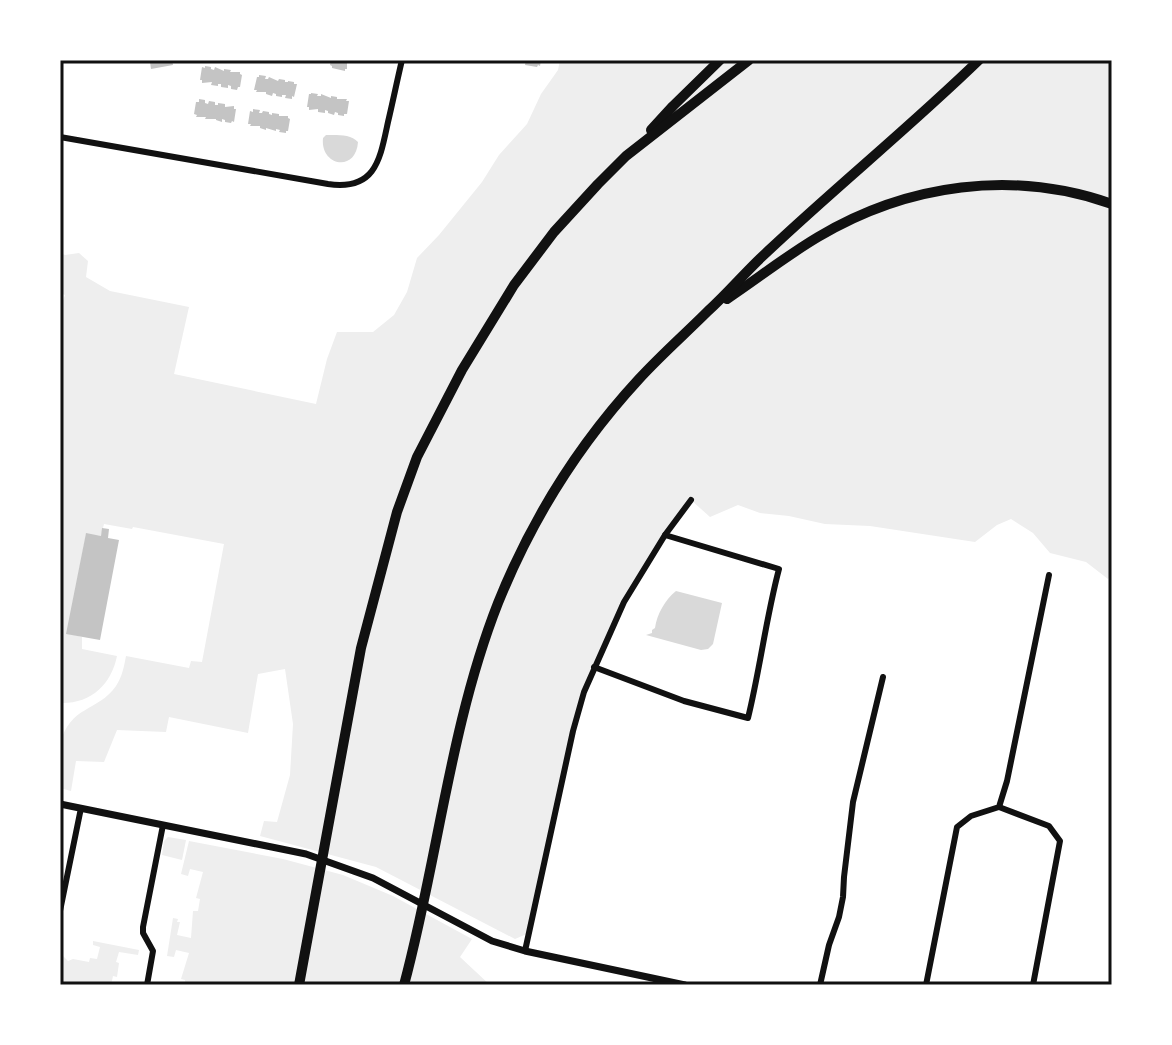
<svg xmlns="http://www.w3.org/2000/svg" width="1172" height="1045" viewBox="0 0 1172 1045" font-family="Lora,serif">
<rect width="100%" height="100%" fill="#fff"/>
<g fill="#eee">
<path d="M560 60H1112V574L1108 579 1086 562 1050 553 1033 533 1011 519 997 525 975 542 870 526 825 524 789 516 760 513 738 505 710 517 691 500 624 602 584 692 529 933 515 939 376 867 260 836 264 821 277 822 290 775 293 724 285 669 258 674 248 733 169 717 166 732 117 730 104 762 76 761 71 791 60 788C60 775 57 757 60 744 70 705 98 712 116 686 122 677 124 667 126 656L189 668 191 661 202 662 224 544 133 527 132 529 104 524 101 536 86 534 67 633 82 637V649L117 656C111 685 91 704 60 703V309L65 295 60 293V253L65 255 79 253 88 261 86 277 110 291 189 307 174 374 316 404 327 359 337 332H373L394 315 407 292 417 258 439 235 482 182 499 155 527 124 541 94 558 70Z"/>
<polygon points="168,837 186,840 182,860 162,855 164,841"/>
<polygon points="189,841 283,859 343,875 393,896 472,939 460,957 490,985 185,985 185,980 181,979 189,953 176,950 174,957 167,956 173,918 178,919 177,922 180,922 177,935 191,938 193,911 198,911 200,899 196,898 203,872 190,869 188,876 181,874"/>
<polygon points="93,941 139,950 138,955 119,952 116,962 119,963 117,977 113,976 111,985 60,985 60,953 68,961 73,959 89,962 90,958 97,959 100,947 93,945"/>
</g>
<g fill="#d9d9d9">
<path d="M326 135C337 135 351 134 358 142 356 173 320 166 323 138Z"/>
<path d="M676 591 722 603 713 644 708 649 701 650 646 635 652 633V630L655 628C657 614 665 600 676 591Z"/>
</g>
<g fill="#c4c4c4">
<polygon points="162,60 172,60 173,65 151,69 150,62"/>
<polygon points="331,60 347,60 347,69 345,69 345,71 332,68 332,66 330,65"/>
<polygon points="526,60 541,60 540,66 538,65 537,67 525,65"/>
<polygon points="205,66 211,67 211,69 214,70 215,67 224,71 224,69 231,70 230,72 240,72 240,74 242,75 240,87 238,87 237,90 231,89 231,86 228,85 228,88 221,87 221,84 218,84 218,86 211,85 212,82 202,83 202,80 200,80 202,67 205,68"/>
<polygon points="259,75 266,76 265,79 268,79 269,77 278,81 279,79 285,80 285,82 288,82 288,81 294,82 294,84 297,84 294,97 292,96 292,99 285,98 286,95 282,95 282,97 276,96 276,94 273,93 272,96 266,94 266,92 256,92 257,90 254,90 257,77 259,77"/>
<polygon points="311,93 318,94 317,96 321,96 321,94 331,98 331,96 337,97 337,99 347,99 346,101 349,101 347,114 344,114 344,116 338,115 338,113 335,112 334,115 328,113 328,111 325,110 325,113 318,112 318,109 309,110 309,107 307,107 309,94 311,94"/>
<polygon points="199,99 205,100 205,103 208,104 209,101 215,102 215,105 218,105 218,103 225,104 225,107 234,106 234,109 236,109 234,122 232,121 231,123 225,122 225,120 222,119 222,122 216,120 216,119 205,119 206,117 196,117 197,115 194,114 196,102 199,102"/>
<polygon points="253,109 260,110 259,113 262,113 263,111 269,112 269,114 272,115 272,113 279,114 279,116 288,116 288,118 290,119 288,131 286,131 286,133 279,132 280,130 276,129 276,131 266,128 266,130 260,128 260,126 250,126 251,124 248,124 250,111 253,112"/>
<polygon points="102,528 109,529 108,538 119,540 100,640 66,634 86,533 101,536"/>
</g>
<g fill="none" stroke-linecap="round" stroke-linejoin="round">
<g stroke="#111" stroke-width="6">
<path d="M60 137 328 184C376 191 380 159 388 122 393 101 397 81 402 60"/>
<path d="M594 667 684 701 748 718C760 669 766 618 779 569L665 535"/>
<polyline points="999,807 1049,826 1060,841 1033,985"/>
<polyline points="60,911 81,808"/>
<polyline points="525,951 573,731 584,692 624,602 665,535 691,500"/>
<polyline points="147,985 153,951 143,933 143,927 163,825"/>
<polyline points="820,985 829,945 839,917 843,897 844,877 853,802 883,677"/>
<polyline points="926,985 957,827 971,816 999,807 1007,781 1049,575"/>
</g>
<polyline stroke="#111" stroke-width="7" points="60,804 306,854 373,878 492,941 525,951 685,985"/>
<g stroke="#111" stroke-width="10">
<polyline points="651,130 673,106 720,60"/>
<path d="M727 299C757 279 786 256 818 237 907 184 1013 169 1112 204"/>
<polyline points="299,985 361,648 397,512 417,457 462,370 514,285 554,232 598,184 626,156 749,60"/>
<path d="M404 985C438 859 450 725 498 603 531 521 579 444 639 379 661 355 685 334 708 311 729 292 747 270 768 251 837 186 911 126 979 60"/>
</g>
</g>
<rect width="1172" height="1045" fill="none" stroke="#ffffff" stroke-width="124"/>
<rect x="62" y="62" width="1048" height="921" fill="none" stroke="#111" stroke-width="3"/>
</svg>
